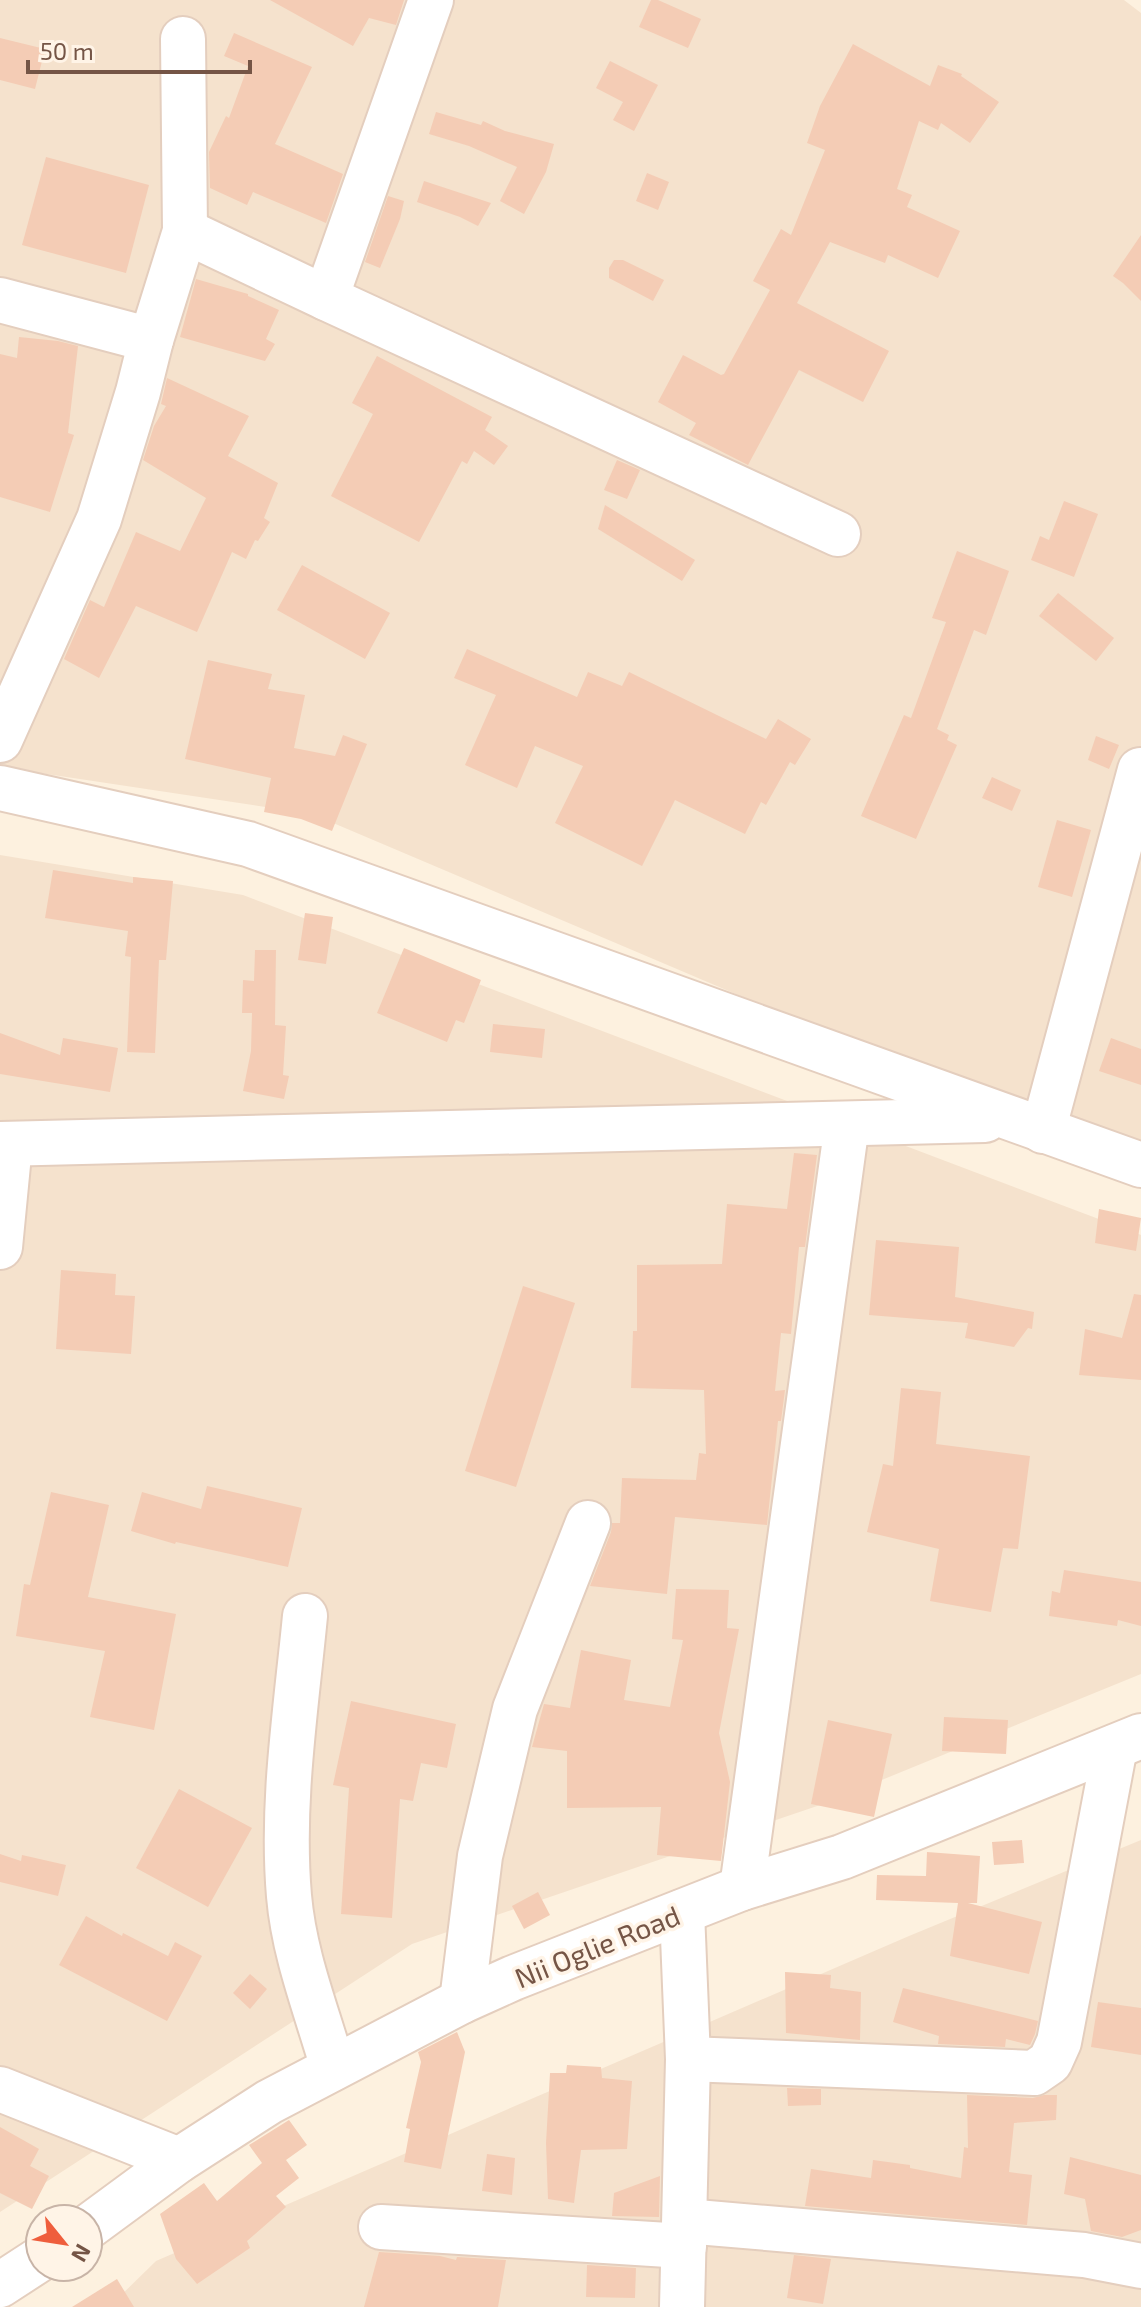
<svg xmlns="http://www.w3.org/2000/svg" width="1141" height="2307" viewBox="0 0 1141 2307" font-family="'Exo 2',sans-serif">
<rect width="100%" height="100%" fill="#fdf1df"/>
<g fill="#f5e2cd">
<polygon points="0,0 1124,0 1141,13 1141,1166 312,814 0,767"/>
<polygon points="0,855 243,895 1141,1235 1141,1674 823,1804 412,1944 0,2212"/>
<polygon points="1141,1840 1141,2307 109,2307 156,2261 909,1936"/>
</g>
<g fill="#f4ccb5">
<polygon points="270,0 404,0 396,25 369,18 353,46"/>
<polygon points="651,0 658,0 701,19 688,48 639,27"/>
<polygon points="234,33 312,67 275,144 343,174 326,223 253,192 247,205 210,188 209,152 226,116 229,118 248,66 224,56"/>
<polygon points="0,38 45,49 35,89 0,80"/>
<polygon points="853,44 930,86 938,65 962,74 961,76 999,102 970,143 941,123 938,130 919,121 897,189 912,195 907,207 960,231 938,278 888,255 885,263 830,242 797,303 889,351 863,402 799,370 748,465 689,435 696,423 658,402 683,355 721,375 724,374 770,290 753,281 781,229 791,235 825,150 807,143 820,106"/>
<polygon points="610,61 658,85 634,131 613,120 623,102 596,88"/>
<polygon points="436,112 481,125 483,121 505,131 554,144 546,172 524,214 500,201 517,167 469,146 429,134"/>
<polygon points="46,157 149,185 126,273 22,245"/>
<polygon points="647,173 669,182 658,210 636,201"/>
<polygon points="424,181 491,203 478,226 460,217 417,202"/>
<polygon points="388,196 404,201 400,219 380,268 365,262"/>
<polygon points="1141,235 1141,301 1123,283 1113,276"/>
<polygon points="614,260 623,260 664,280 653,301 609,278 609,268"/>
<polygon points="196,279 248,294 248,296 279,310 266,339 275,344 265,361 180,337"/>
<polygon points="19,337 58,341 78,346 68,433 74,435 50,512 0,497 0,354 17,358"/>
<polygon points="377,356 492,417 485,430 508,446 494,465 474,451 467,464 462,461 419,542 331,496 373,414 352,403"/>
<polygon points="167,378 249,416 228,456 278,483 264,518 270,522 258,541 255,540 246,559 232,552 197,632 136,606 99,678 64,659 90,600 104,607 136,532 180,551 206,498 143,460 154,426 166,406 161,404"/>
<polygon points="617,460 640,470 627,499 604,490"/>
<polygon points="1064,501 1098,514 1074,577 1031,560 1040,536 1049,540"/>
<polygon points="605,505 695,560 682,581 598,529"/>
<polygon points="957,551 1009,571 986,635 974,630 937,729 949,735 947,740 957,745 916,839 861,816 904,715 911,718 946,622 932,618"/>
<polygon points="302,565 390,613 365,659 277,610"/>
<polygon points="1058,593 1114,638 1096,661 1039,616"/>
<polygon points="467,649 577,697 588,672 622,686 629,672 766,739 778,719 811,739 795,765 790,762 766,805 761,802 745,834 675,800 642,866 555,823 583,766 535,746 517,788 465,765 496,695 454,678"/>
<polygon points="208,660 272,674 268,689 305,695 294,748 335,756 343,735 367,744 332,831 301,819 264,812 271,778 185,759"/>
<polygon points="1096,736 1119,745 1109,769 1088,760"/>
<polygon points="992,777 1021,790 1012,811 982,798"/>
<polygon points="1057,820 1091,830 1072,897 1038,887"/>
<polygon points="53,870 133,883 133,877 173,881 166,960 159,960 155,1053 127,1052 131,957 125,956 128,931 45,918"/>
<polygon points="305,913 333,917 326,964 298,960"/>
<polygon points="404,948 481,980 464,1023 456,1020 447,1042 377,1013"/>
<polygon points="255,950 276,950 275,1025 286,1026 283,1075 289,1076 284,1099 243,1091 251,1051 252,1013 242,1013 243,980 254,981"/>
<polygon points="493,1024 545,1029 542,1058 490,1052"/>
<polygon points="0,1033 60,1055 63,1038 118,1048 110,1092 0,1074"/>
<polygon points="1111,1038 1141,1049 1141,1085 1099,1071"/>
<polygon points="794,1153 817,1155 805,1247 799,1247 791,1334 781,1333 775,1391 785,1390 781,1421 778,1421 767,1525 675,1517 667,1594 590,1586 611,1532 612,1523 620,1523 622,1478 696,1480 699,1453 706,1454 704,1390 631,1388 633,1331 637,1331 637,1265 722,1264 727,1204 787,1209"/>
<polygon points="1099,1209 1141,1218 1136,1251 1095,1243"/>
<polygon points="876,1240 959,1247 955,1297 1034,1312 1032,1329 1028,1328 1014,1347 965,1338 968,1323 869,1315"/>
<polygon points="61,1270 116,1274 115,1295 135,1296 131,1354 56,1349"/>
<polygon points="523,1286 575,1303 516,1487 465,1471"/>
<polygon points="1134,1294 1141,1295 1141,1380 1079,1375 1085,1329 1122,1338"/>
<polygon points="901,1388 941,1392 936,1444 1030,1456 1018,1549 1003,1548 991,1612 930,1601 939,1549 867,1532 883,1464 893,1466"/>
<polygon points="207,1486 302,1508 288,1567 176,1542 175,1544 131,1531 142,1492 201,1509"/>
<polygon points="51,1492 109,1505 88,1597 176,1614 154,1730 90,1717 105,1651 16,1636 24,1584 30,1585"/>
<polygon points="1064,1570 1141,1582 1141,1626 1118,1620 1117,1626 1049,1616 1052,1591 1060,1593"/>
<polygon points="676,1589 729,1590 727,1628 739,1629 719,1733 730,1782 721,1861 657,1855 661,1807 567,1808 567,1751 532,1747 544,1704 570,1708 581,1650 631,1660 624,1700 670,1707 683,1640 672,1639"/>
<polygon points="351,1701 456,1724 447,1768 421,1763 413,1801 400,1799 392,1918 341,1914 349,1788 333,1785"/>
<polygon points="944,1717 1008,1720 1006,1754 942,1751"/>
<polygon points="828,1720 892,1734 874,1817 811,1804"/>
<polygon points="179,1789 252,1828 208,1907 136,1868"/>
<polygon points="1022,1840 1024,1863 994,1865 992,1842"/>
<polygon points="927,1852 980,1856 977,1903 968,1903 1042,1922 1029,1974 950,1956 958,1903 876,1900 877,1875 926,1876"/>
<polygon points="0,1854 21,1861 22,1855 66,1865 58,1896 0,1882"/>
<polygon points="538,1892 550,1915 524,1929 512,1906"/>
<polygon points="86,1916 122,1936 123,1933 168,1956 175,1942 202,1956 167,2021 59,1965"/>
<polygon points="785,1972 831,1975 830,1988 861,1992 860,2040 786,2033"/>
<polygon points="250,1974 267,1989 250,2009 233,1993"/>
<polygon points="903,1988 1038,2021 1035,2034 1030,2045 1006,2039 1005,2047 938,2044 939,2036 893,2022"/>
<polygon points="1098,2002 1141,2008 1141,2055 1091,2047"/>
<polygon points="457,2032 465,2052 441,2169 404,2162 410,2129 406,2128 421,2062 418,2052"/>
<polygon points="567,2065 601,2067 602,2078 632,2081 627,2149 581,2150 574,2203 548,2199 546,2143 550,2073 566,2073"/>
<polygon points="787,2088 821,2089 821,2105 788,2106"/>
<polygon points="967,2095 1033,2098 1044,2095 1057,2095 1056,2120 1014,2123 1009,2172 1032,2175 1027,2225 805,2206 811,2169 871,2178 873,2160 910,2165 910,2168 961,2178 964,2147 968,2148"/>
<polygon points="289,2120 307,2145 286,2160 299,2178 276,2196 286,2207 247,2241 250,2248 197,2284 176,2259 160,2214 204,2183 217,2201 262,2163 249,2145"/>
<polygon points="0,2127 39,2149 30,2166 49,2176 32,2209 0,2193"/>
<polygon points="487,2154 515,2158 512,2195 482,2191"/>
<polygon points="1070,2157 1141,2175 1141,2230 1122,2237 1091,2231 1085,2199 1064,2194"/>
<polygon points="660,2176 659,2217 612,2216 614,2193"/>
<polygon points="379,2252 440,2256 456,2260 457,2257 506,2260 498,2307 364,2307"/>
<polygon points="794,2255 831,2259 823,2304 787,2298"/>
<polygon points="587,2265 636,2268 635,2298 586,2297"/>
<polygon points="117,2279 134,2307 72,2307"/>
</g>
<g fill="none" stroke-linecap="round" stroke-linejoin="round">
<g stroke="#e4cebe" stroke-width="48">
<g id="minor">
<polyline points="185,231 326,298 431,0"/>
<polyline points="326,298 838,534"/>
<polyline points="0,300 151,340 138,392 99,519 0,740"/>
<polyline points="151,340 185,231 183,39"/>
<polyline points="0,788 248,844 1141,1165"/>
<polyline points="1043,1131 1140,770"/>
<polyline points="0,1144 985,1120"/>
<polyline points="0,1247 10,1144"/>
<path d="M305 1616C296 1709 281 1803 289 1896 294 1955 317 2012 333 2068"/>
<polyline points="742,1888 847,1124"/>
<polyline points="682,1912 688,2059 682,2307"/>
<polyline points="462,2001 480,1856 515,1709 588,1523"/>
<polyline points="688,2059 1034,2073 1050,2062 1059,2042 1115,1747"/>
<polyline points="0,2089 179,2160"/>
<polyline points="685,2221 1084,2255 1141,2266"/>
<polyline points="88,2227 179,2160 269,2102 462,2001 513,1978 742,1888 842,1857 1141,1736"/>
<polyline points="381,2227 684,2246"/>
<polyline points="0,2285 40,2259"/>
</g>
</g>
<use href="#minor" stroke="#fff" stroke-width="44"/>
</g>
<g text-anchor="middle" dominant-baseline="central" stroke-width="7" stroke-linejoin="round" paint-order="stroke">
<g font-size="28" fill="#755546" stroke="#fff4e7">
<text transform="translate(597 1946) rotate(-22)">Nii Oglie Road</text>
</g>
</g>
<g transform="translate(64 2243) rotate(120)"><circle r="38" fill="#fff4e7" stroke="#c8b4a7" stroke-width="2"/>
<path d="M0-6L14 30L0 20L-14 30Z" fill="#ef5e3d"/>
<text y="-12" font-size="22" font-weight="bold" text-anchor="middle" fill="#755546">N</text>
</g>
<path d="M28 60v12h222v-12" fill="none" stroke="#755546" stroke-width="4"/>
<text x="40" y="60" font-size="24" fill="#755546" stroke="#fff4e7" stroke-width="6" paint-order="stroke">50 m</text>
</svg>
